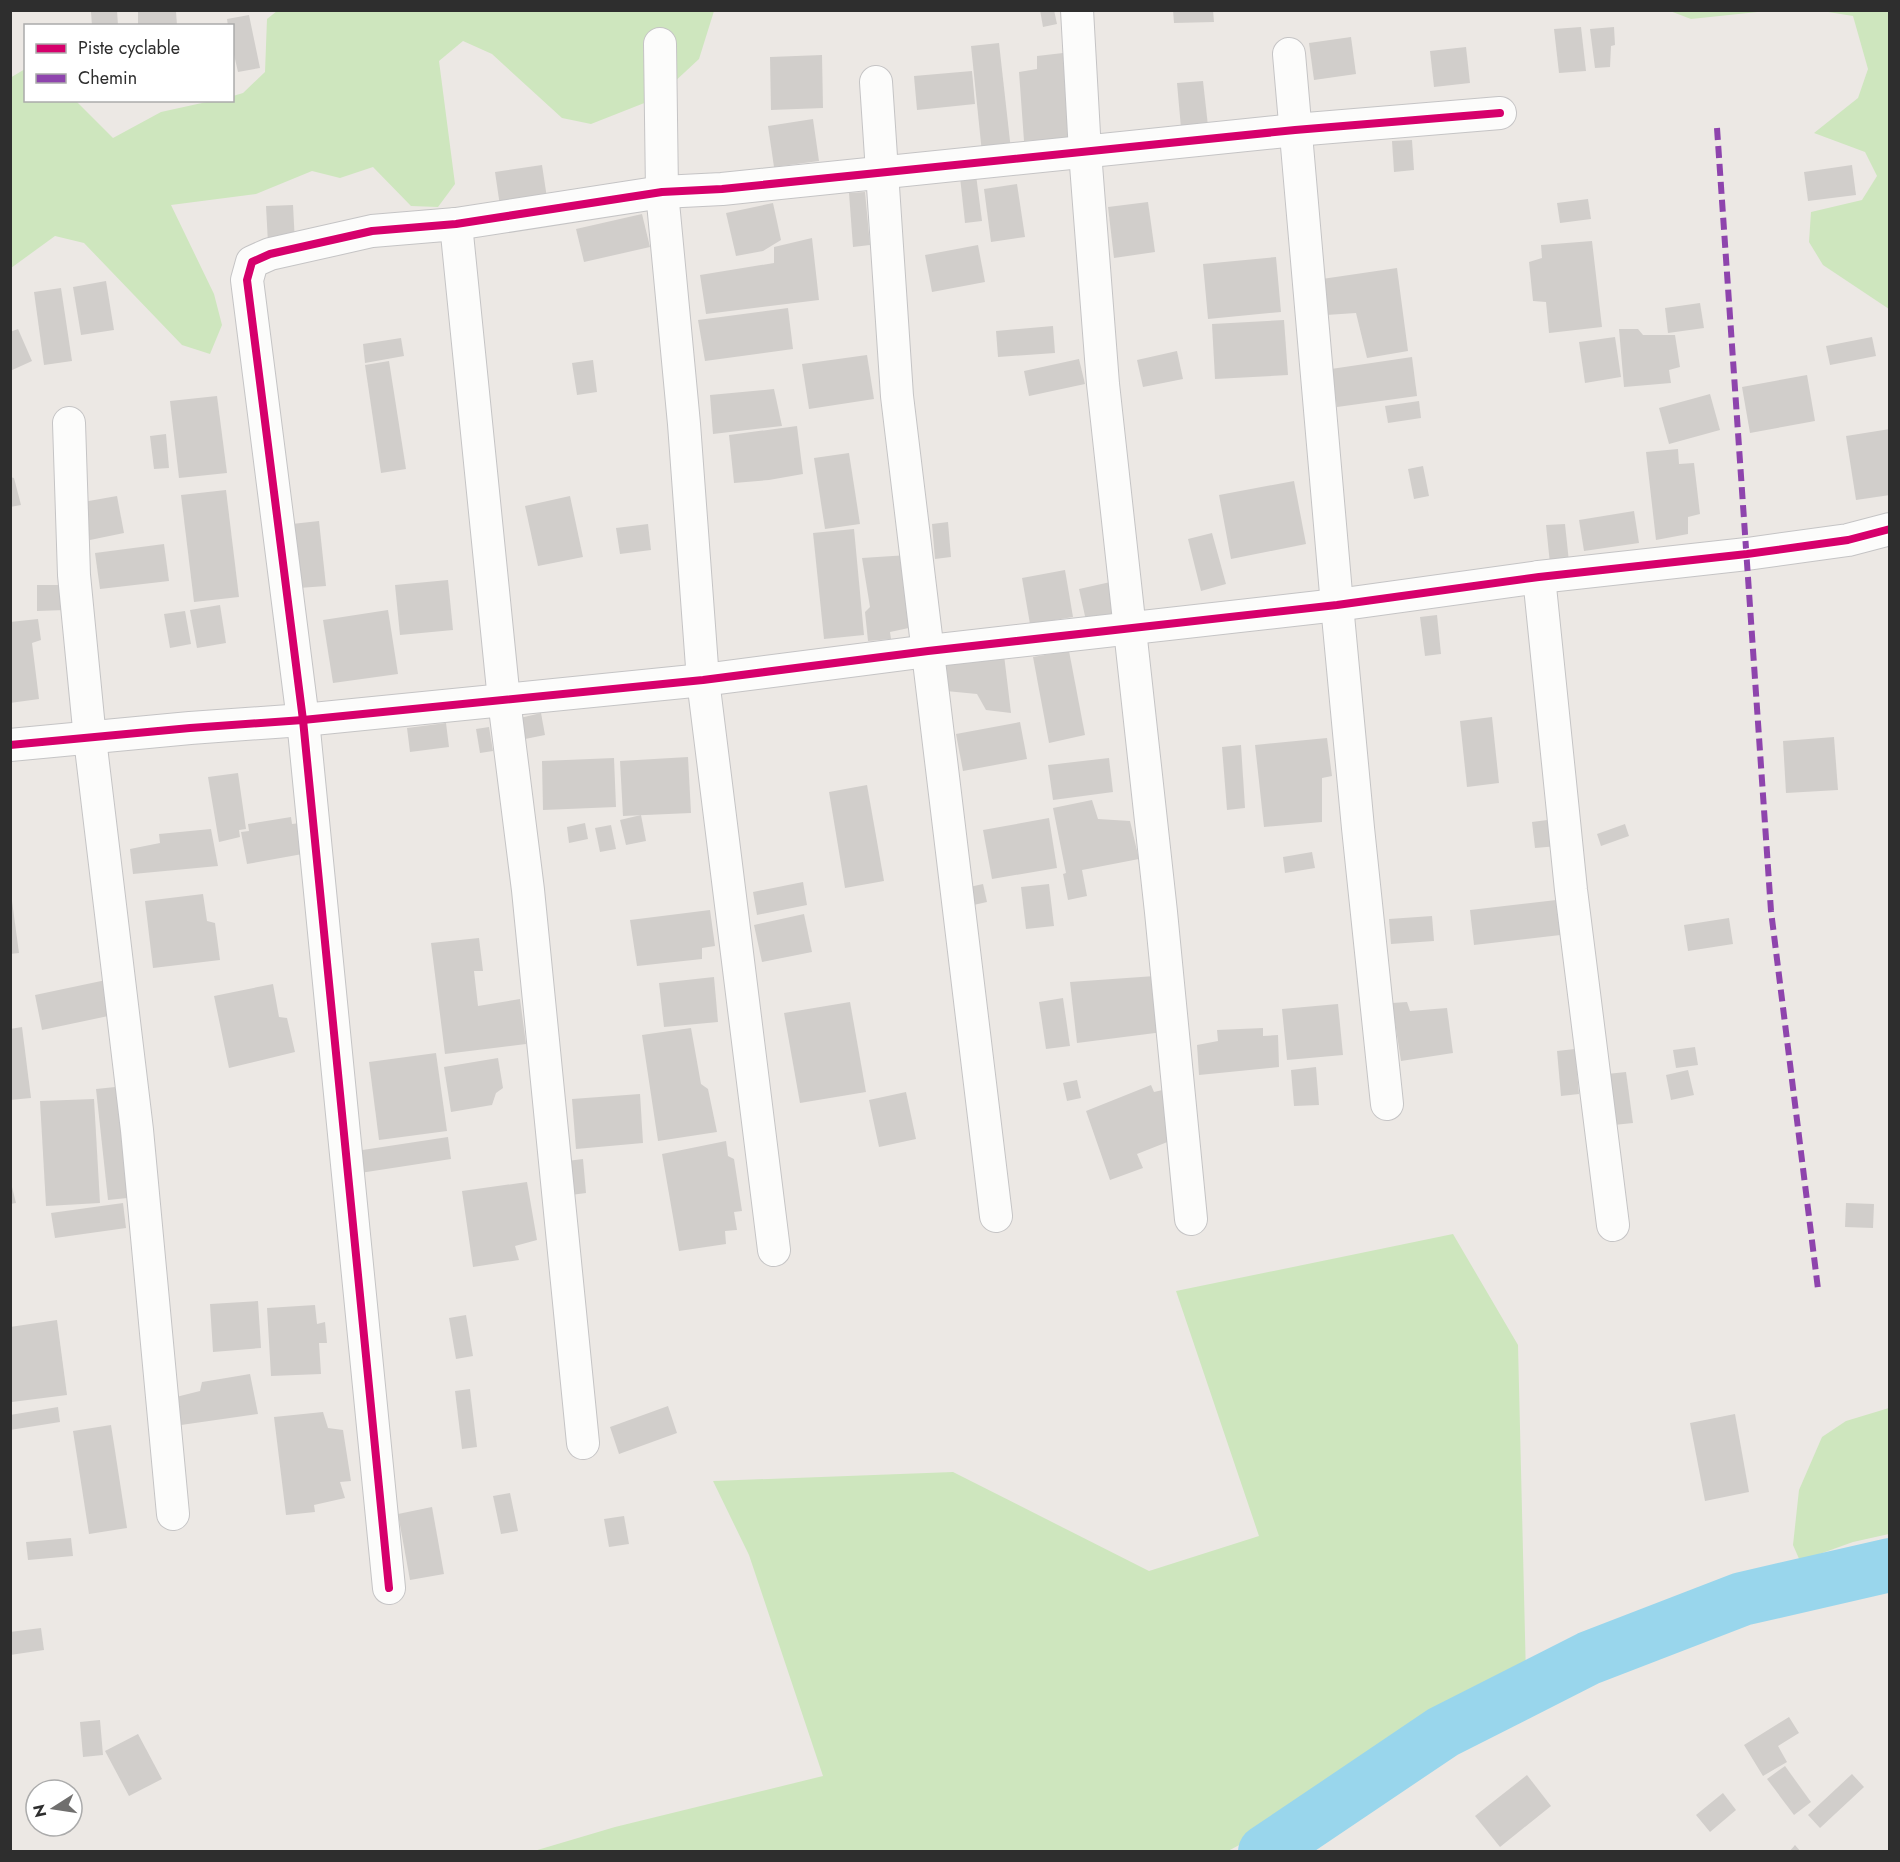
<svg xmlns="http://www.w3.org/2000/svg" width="1900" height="1862" viewBox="0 0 1900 1862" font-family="Jost,sans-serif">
<rect width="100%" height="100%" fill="#ece8e4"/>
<g fill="#cee6be">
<polygon points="454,10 714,11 699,59 657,98 591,124 562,118 492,54 463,41 439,61 455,184 438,207 411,206 373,167 340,178 312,171 256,194 171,205 214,294 222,325 210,354 182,345 84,243 55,236 11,268 10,78 25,69 26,100 76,101 113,138 161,112 211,101 232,100 233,96 243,93 265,72 267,19 277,11"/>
<polygon points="1670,11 1767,11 1691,19"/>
<polygon points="1822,11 1889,11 1889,309 1823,265 1809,242 1811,212 1862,200 1877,176 1865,152 1814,133 1858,98 1868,69 1853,16"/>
<polygon points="1453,1234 1518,1345 1526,1677 1408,1741 1390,1765 1228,1851 534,1851 615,1827 823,1776 749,1555 713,1481 953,1472 1149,1571 1259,1536 1176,1291"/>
<polygon points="1889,1408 1889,1534 1853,1542 1800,1561 1793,1545 1799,1490 1822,1437 1846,1421"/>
</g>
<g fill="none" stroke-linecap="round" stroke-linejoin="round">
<polyline stroke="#99d6ec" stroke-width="54" points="1265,1852 1443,1732 1589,1658 1742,1599 1890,1565"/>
</g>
<g fill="#d1cecb">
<polygon points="99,10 117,10 118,26 92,26 91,12"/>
<polygon points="1040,10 1054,10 1057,24 1043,27"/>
<polygon points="1173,10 1213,10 1214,22 1174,23"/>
<polygon points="176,11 177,26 138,26 138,12"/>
<polygon points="249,15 260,68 238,72 232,46 232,26 228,26 227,19"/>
<polygon points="1581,27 1586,71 1559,73 1554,29"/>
<polygon points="1614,27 1615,45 1611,46 1610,67 1595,68 1590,29"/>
<polygon points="1351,37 1356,74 1314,80 1309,43"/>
<polygon points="999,43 1011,150 982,153 971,46"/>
<polygon points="1466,47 1470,83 1434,87 1430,51"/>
<polygon points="1063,53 1069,138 1024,141 1019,72 1037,69 1037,56"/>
<polygon points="822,55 823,108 771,110 770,57"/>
<polygon points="972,71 975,104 917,110 914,76"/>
<polygon points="1203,81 1208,126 1181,128 1177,83"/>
<polygon points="813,119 819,161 774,167 768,126"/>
<polygon points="1412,140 1414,170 1394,172 1392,141"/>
<polygon points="542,165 547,198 500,206 495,172"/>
<polygon points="1852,165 1856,195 1808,201 1804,172"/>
<polygon points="976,175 982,221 965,223 960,177"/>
<polygon points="1017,184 1025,237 991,242 984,189"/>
<polygon points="865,192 870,245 853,247 849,193"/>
<polygon points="1588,199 1591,219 1560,223 1557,203"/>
<polygon points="1148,202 1155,252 1114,258 1108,207"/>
<polygon points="773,203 781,240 763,251 736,256 726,213"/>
<polygon points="293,205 295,243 268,243 266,206"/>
<polygon points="642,214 650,247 584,262 576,229"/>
<polygon points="812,238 819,300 706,314 700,275 774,263 774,247"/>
<polygon points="1592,241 1602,327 1549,333 1546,302 1533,301 1529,262 1542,258 1541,245"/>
<polygon points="978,245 985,282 932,292 925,255"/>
<polygon points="1276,257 1281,312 1208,319 1203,264"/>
<polygon points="1397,268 1408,351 1367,358 1356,313 1326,315 1322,279"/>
<polygon points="106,281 114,330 81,335 73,287"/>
<polygon points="61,288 72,361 44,365 34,292"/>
<polygon points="1700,303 1704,328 1668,333 1665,308"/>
<polygon points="788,308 793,349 705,361 698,320"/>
<polygon points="1284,320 1288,375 1215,379 1212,324"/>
<polygon points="1053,326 1055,353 998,357 996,331"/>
<polygon points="18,329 32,361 10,371 10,332"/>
<polygon points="1619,329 1638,329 1643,335 1675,335 1680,367 1669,370 1671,383 1624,387"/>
<polygon points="1615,337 1621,377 1585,383 1579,342"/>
<polygon points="1872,337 1876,356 1830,365 1826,346"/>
<polygon points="401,338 404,356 365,363 363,344"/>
<polygon points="1177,351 1183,379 1143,387 1137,360"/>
<polygon points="867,355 874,399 809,409 802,364"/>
<polygon points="1412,357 1417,396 1337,407 1331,369"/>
<polygon points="1079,359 1085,384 1029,396 1024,371"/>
<polygon points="593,360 597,392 577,395 572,363"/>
<polygon points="389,361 406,469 381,473 365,365"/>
<polygon points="1807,375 1815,421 1750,433 1742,387"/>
<polygon points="774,389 782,426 713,434 710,395"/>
<polygon points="1710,394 1720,430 1669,444 1659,408"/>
<polygon points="217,396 227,473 179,478 170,401"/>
<polygon points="1419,401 1421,418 1388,423 1385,406"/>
<polygon points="797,426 803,474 769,480 734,483 729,435"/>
<polygon points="1890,429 1890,495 1856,500 1846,436"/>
<polygon points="166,434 169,468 154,469 150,436"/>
<polygon points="1678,449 1679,464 1694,463 1700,514 1688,517 1688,534 1656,540 1646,452"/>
<polygon points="849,453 860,524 825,529 814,458"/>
<polygon points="1423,466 1429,496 1414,499 1408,469"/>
<polygon points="10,477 14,478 21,505 10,507"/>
<polygon points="1294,481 1306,544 1231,559 1219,495"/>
<polygon points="226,490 239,597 194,602 181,495"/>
<polygon points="117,496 124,533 90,540 83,502"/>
<polygon points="570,496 583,557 538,566 525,506"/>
<polygon points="1634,511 1639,543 1584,551 1579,520"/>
<polygon points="319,521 326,586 299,588 292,524"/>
<polygon points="948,522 951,557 935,559 932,524"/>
<polygon points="648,524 651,550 620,554 616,528"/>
<polygon points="1565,524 1569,562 1550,564 1546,525"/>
<polygon points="854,529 864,635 824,639 813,533"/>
<polygon points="1212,533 1226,584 1201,591 1188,539"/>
<polygon points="164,544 169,581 100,589 95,553"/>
<polygon points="908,555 918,626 890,632 891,639 868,641 865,612 870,607 862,558"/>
<polygon points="1065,570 1073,617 1030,624 1022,578"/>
<polygon points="448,580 453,630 400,635 395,585"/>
<polygon points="1115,581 1123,617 1087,625 1079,589"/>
<polygon points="37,585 65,585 66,610 37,611"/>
<polygon points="220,605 226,643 197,648 190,610"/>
<polygon points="388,610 398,674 333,683 323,620"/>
<polygon points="185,611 191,644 170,648 164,614"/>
<polygon points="1437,615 1441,654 1425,656 1420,617"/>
<polygon points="38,619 41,640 32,643 39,699 10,703 10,622"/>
<polygon points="1069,651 1085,735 1049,743 1033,657"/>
<polygon points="1004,655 1011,713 986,710 977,694 946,691 943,662"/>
<polygon points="541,713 545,735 525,739 520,718"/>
<polygon points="1492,717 1499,783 1467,787 1460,721"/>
<polygon points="1020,722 1027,759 963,771 956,734"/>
<polygon points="446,723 449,747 410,752 407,728"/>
<polygon points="489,727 493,751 480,753 476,729"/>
<polygon points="1834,737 1838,790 1786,793 1783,741"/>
<polygon points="1327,738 1332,776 1322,778 1322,822 1264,827 1255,745"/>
<polygon points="1241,745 1245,808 1227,810 1222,747"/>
<polygon points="688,757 691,813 623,816 620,761"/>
<polygon points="614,758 616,807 543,810 542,761"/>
<polygon points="1109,758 1113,792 1053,800 1048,765"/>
<polygon points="238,773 246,829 239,830 240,837 219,842 208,777"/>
<polygon points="867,785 884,881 845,888 829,792"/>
<polygon points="1092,800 1098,819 1130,821 1139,859 1082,870 1087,896 1068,900 1063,874 1066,873 1053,808"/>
<polygon points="641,815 646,841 626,845 620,820"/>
<polygon points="291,817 292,824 300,823 308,853 247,864 241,832 249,831 248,824"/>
<polygon points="1049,818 1057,868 992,879 983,830"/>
<polygon points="1555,819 1558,846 1535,848 1532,822"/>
<polygon points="585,823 588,839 569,843 567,827"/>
<polygon points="1625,824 1629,836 1601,846 1597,834"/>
<polygon points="611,825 616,849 600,852 595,828"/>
<polygon points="211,829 218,866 133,874 130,849 160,843 159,834"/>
<polygon points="1312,852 1315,868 1285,873 1283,857"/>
<polygon points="803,882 807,905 757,915 753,892"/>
<polygon points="983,884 987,902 969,906 965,888"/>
<polygon points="1049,884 1054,926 1026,929 1021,887"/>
<polygon points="203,894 207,921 215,923 220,960 153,968 145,901"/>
<polygon points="1565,899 1569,934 1474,945 1470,910"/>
<polygon points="12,901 19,953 10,954 10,902"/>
<polygon points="710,910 715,946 702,948 702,959 637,966 630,920"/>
<polygon points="804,914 812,952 762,962 754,925"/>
<polygon points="1432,916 1434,941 1391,944 1389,919"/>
<polygon points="1729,918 1733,944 1688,951 1684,925"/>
<polygon points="479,938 483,971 474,971 478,1006 520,999 526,1044 445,1054 431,943"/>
<polygon points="1155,976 1163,1032 1077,1043 1070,982"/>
<polygon points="714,977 718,1022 664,1027 659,983"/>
<polygon points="106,980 113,1015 42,1030 35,995"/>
<polygon points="273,984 279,1017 287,1018 295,1052 229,1068 214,996"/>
<polygon points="1063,998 1070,1046 1046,1049 1039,1002"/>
<polygon points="850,1002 866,1092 800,1103 784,1013"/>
<polygon points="1407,1002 1410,1011 1447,1008 1453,1053 1401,1061 1392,1003"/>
<polygon points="1338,1004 1343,1055 1287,1060 1282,1009"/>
<polygon points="22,1027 31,1098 10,1100 10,1029"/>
<polygon points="691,1028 701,1084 708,1089 717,1132 658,1141 642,1035"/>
<polygon points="1263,1028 1263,1036 1278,1035 1279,1067 1199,1075 1197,1045 1218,1041 1217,1030"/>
<polygon points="1695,1047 1698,1065 1676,1068 1673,1050"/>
<polygon points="1575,1049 1579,1094 1561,1096 1557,1051"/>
<polygon points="436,1053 447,1131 379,1140 369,1062"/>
<polygon points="498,1058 503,1088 496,1093 492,1105 451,1112 444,1067"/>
<polygon points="1316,1067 1319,1105 1294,1106 1291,1070"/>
<polygon points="1688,1070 1694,1095 1671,1100 1666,1075"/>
<polygon points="1626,1072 1633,1123 1614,1125 1607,1074"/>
<polygon points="1077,1080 1081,1098 1067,1101 1063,1083"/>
<polygon points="1151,1085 1154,1092 1171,1088 1175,1139 1137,1154 1143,1168 1110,1180 1086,1111"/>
<polygon points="125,1086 137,1197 108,1200 96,1089"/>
<polygon points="906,1092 916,1139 879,1147 869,1100"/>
<polygon points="640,1094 643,1143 576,1149 572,1099"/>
<polygon points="94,1099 100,1203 46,1206 40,1101"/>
<polygon points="448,1137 451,1159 360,1173 356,1151"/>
<polygon points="726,1141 728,1156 734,1159 742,1211 734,1212 737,1230 725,1231 726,1244 679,1251 662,1154"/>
<polygon points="583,1159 586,1193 571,1195 567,1161"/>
<polygon points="10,1179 16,1203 10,1204"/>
<polygon points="527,1182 537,1240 515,1246 519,1260 473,1267 462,1191"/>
<polygon points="123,1203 126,1228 55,1238 51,1213"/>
<polygon points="1846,1203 1874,1204 1873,1228 1845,1227"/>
<polygon points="258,1301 261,1348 213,1352 210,1304"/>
<polygon points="315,1305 317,1324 325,1322 327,1343 319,1343 321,1374 271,1376 267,1308"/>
<polygon points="466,1315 473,1356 456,1359 449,1318"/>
<polygon points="57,1320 67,1395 12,1402 10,1390 10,1327"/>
<polygon points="250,1374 258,1414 181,1425 176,1397 200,1391 202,1382"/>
<polygon points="470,1389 477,1447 462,1449 455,1391"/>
<polygon points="668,1406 677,1433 619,1454 610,1427"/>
<polygon points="58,1407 60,1422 10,1430 10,1415"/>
<polygon points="323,1412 328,1428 343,1430 351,1481 340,1482 345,1498 314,1505 315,1512 286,1515 274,1417"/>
<polygon points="1735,1414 1749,1492 1705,1501 1690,1423"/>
<polygon points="111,1425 127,1528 89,1534 73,1431"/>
<polygon points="510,1493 518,1531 501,1534 493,1496"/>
<polygon points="432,1507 444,1574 410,1580 398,1514"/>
<polygon points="624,1516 629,1544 609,1547 604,1519"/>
<polygon points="71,1538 73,1556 28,1560 26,1542"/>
<polygon points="41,1628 44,1650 10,1655 10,1632"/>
<polygon points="1789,1717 1799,1733 1778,1746 1787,1762 1763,1776 1744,1745"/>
<polygon points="100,1720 103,1755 83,1757 80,1722"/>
<polygon points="138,1734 162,1779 129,1796 105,1751"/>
<polygon points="1785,1766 1811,1802 1794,1815 1767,1779"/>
<polygon points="1852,1774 1864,1787 1820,1828 1808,1815"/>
<polygon points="1527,1775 1551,1806 1500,1847 1475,1816"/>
<polygon points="1723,1793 1736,1810 1710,1832 1696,1815"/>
<polygon points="1795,1845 1801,1852 1789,1852"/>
</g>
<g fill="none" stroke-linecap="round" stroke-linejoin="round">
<g stroke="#c5c4c5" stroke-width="34">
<g id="street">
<polyline points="1077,10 1085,152 1103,384 1161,912 1191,1219"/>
<polyline points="660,44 662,192 684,424 703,680 774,1250"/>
<polyline points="1289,54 1337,605 1358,828 1387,1104"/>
<polyline points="876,82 897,396 996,1216"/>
<polyline points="456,224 504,700 528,890 583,1443"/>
<polyline points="69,423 74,575 90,739 137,1130 173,1514"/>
<polyline points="1539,577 1571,890 1613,1225"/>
<polyline points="10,745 190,728 303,720 703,680 928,651 1337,605 1539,577 1747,554 1848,540 1890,529"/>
<polyline points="389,1588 303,720 247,280 252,262 270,254 372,231 456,224 662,192 722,189 1295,130 1500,113"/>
</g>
</g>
<use href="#street" stroke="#fcfcfb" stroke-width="32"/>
<polyline stroke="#8e44ad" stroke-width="6" stroke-dasharray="12 6" stroke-linecap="butt" points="1717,128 1771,911 1818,1289"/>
<g stroke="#fff" stroke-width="11">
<g id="cycleway">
<polyline points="10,745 190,728 303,720 703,680 928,651 1337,605 1539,577 1747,554 1848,540 1890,529"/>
<polyline points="389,1588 303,720 247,280 252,262 270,254 372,231 456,224 662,192 722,189 1295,130 1500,113"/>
</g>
</g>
<use href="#cycleway" stroke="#d6006c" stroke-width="8"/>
</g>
<rect width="1900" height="1862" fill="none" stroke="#2e2e2e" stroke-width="24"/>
<rect x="24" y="24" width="210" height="78" fill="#ffffff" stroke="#ababab" stroke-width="1.5"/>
<rect x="36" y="44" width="30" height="9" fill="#d6006c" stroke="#ababab" stroke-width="1.5"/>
<text x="78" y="54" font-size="18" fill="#2e2e2e">Piste cyclable</text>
<rect x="36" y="74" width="30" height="9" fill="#8e44ad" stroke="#ababab" stroke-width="1.5"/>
<text x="78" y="84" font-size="18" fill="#2e2e2e">Chemin</text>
<g transform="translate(54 1808) rotate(258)"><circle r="28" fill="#ffffff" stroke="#ababab" stroke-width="1.5"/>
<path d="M0-4.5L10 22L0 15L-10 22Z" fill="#706f6e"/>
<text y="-9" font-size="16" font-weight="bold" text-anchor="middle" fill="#2e2e2e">N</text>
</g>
</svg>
